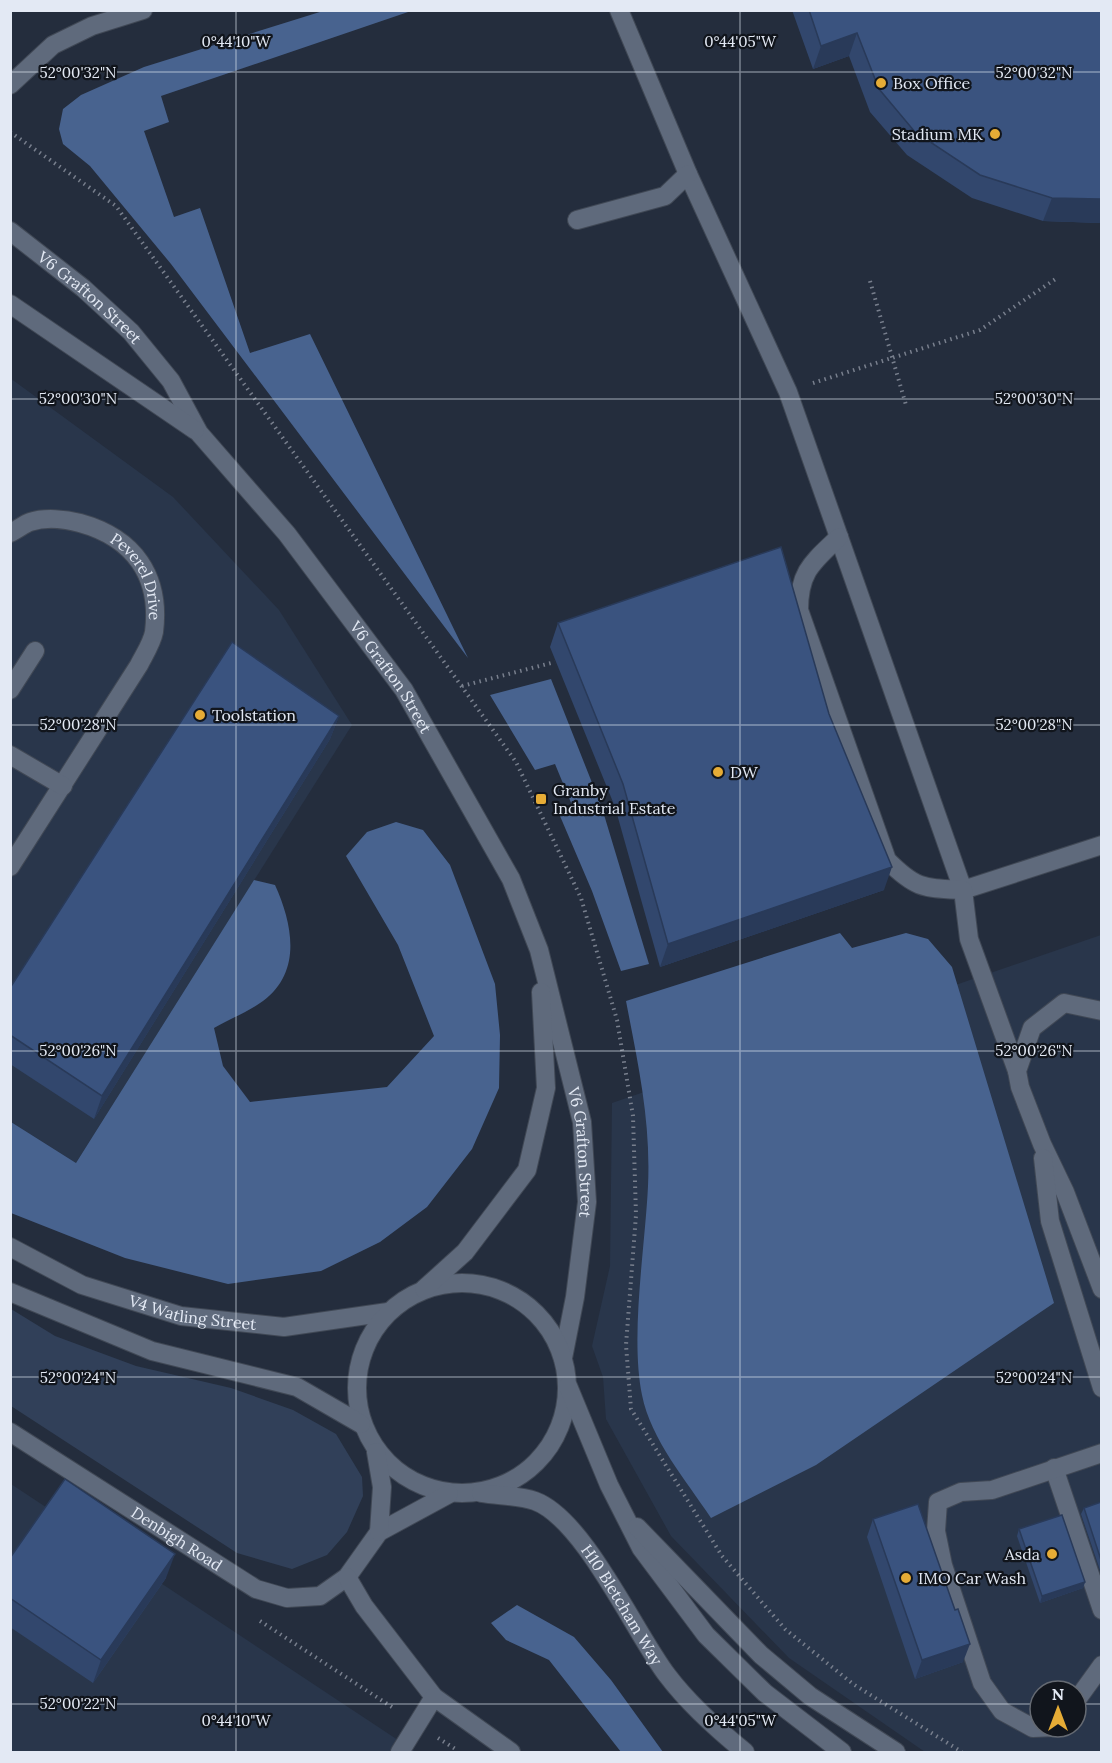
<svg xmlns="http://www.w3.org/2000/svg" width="1112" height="1763" viewBox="0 0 1112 1763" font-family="Lora,serif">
<rect width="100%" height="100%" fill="#242d3d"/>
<g fill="#29364b" fill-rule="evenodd">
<polygon points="10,378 173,497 279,610 352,725 76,1163 11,1122"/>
<path d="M1101 935V1752H925L789 1658 671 1536 606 1419 603 1377 592 1346 610 1266 612 1103ZM1040 1691H1076V1727H1040Z"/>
<polygon points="11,1484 416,1752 11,1752"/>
</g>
<polygon fill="#314059" points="11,1309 55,1336 136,1366 231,1388 293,1410 336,1434 362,1477 363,1496 347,1532 327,1555 292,1569 237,1553 11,1406"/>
<g fill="#48638f">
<polygon points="323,11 411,11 161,96 169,122 144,131 174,217 200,208 250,353 310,334 468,658 171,264 90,166 63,144 59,129 63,109 81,95 144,67"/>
<polygon points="551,679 602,808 649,964 621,971 592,891 560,816 574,810 555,764 535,770 490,695"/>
<path d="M396 822 423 830 450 865 495 984 500 1035 499 1088 472 1149 427 1207 380 1242 321 1271 228 1284 125 1258 11 1213V1122L76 1163 254 880 275 885C293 925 302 972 263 1001 248 1012 229 1019 214 1028L223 1066 250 1102 387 1087 434 1036 398 945 346 856 367 832Z"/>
<path d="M840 933 852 948 906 933 928 939 952 967 1054 1303 816 1465 711 1518C686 1480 651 1440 642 1395 630 1335 645 1249 648 1186 651 1121 638 1064 626 1001Z"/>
<polygon points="517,1605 574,1637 611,1680 663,1752 621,1752 549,1660 506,1640 491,1623"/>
</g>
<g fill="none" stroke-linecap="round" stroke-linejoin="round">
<g stroke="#404855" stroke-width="20">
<g id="minor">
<polyline points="619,10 688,174 788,392 963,890 1102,845"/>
<polyline points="10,85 53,45 92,26 143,10"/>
<polyline points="577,220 665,196 688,174"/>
<path id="s1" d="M10 231 83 288 131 332 171 381 199 433 287 534 404 690 511 879 539 950 582 1122 587 1202 575 1297 563 1358"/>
<polyline points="10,304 195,430"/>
<path id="s2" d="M10 533C17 530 24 524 30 522 45 517 65 519 80 523 134 538 161 576 154 632 152 643 144 655 139 665L10 867"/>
<path d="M839 537C813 562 799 571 799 610L887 860C916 889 923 888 963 890L969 939 1017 1071"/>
<polyline points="10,690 35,651"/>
<polyline points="10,755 63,786"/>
<polyline points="1102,1011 1064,1003 1032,1028 1017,1071 1020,1087 1042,1144 1065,1192 1102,1289"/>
<polyline points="1043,1158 1050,1221 1102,1388"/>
<path id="s3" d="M10 1247 82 1285 181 1316 284 1327 388 1312"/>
<circle cx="462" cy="1388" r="105"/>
<polyline points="424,1289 465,1252 527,1170 546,1088 541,992"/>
<polyline points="10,1292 152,1351 297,1387 361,1424"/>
<polyline points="568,1386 609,1485 641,1548 706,1635 765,1693 842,1752"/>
<path id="s4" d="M10 1432 256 1589 287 1598 320 1596 347 1577 379 1532 449 1494"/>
<polyline points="376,1452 382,1487 379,1532"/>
<polyline points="1054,1468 1102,1610"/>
<path id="s5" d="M481 1493C498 1496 519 1495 535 1501 584 1519 635 1633 667 1675 688 1703 718 1730 745 1752"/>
<polyline points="637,1527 761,1655 810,1696 896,1752"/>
<polyline points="347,1577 364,1606 434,1697 511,1752"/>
<polyline points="1076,1701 1102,1665"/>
<polyline points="1056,1727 1033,1728 1002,1711 982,1683 943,1565 936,1531 938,1502 961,1492 992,1490 1102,1453"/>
<polyline points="400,1752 434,1697"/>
</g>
</g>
<g stroke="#787f8d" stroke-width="4" stroke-dasharray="1.5 4.5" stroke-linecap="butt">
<polyline points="10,132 116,206 516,762 581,898 617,1020 633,1116 636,1215 626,1345 631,1409 722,1556 785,1629 853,1684 962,1752"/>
<polyline points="870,281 906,405"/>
<polyline points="813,383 980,330 1057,278"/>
<polyline points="462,686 555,662"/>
<polyline points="260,1621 395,1709"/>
<polyline points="438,1738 457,1750"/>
</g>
<use href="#minor" stroke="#5f6a7c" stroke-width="18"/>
</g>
<g fill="#32476d">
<polygon points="792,10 1101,10 1101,223 1043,221 972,198 907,155 870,112 849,56 813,69"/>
<polygon points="558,623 829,714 884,890 660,967 615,807 550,647"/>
<polygon points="339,716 330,739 94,1119 10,1064 10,988"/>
<polygon points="1101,1502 1101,1573 1081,1514 1084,1508"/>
<polygon points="873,1519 963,1662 915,1679 867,1537"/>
<polygon points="1019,1529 1085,1582 1083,1588 1040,1603 1017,1536"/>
<polygon points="10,1558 166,1578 93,1683 10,1627"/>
</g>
<g fill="#293a59">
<polygon points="857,33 849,56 813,69 821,46"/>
<polygon points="1052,198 1101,199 1101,223 1043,221"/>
<polygon points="339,716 330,739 94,1119 102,1096"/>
<polygon points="892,867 884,890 660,967 668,944"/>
<polygon points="175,1554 166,1578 93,1683 101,1660"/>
<polygon points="1085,1582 1083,1588 1040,1603 1042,1596"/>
<polygon points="970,1644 963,1662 915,1679 922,1660"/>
</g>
<g fill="#3a537f" stroke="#293a59" stroke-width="1.5">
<polygon points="809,10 1101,10 1101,199 1052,198 980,175 915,132 879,89 857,33 821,46"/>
<polygon points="781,547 829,714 892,867 668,944 623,784 558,623"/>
<polygon points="232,642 339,716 102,1096 10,1035 10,988"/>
<polygon points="65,1479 175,1554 101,1660 10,1598 10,1558"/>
<polygon points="1101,1502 1101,1560 1084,1508"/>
<polygon points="918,1504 955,1610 958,1609 970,1644 922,1660 873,1519"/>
<polygon points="1062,1515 1085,1582 1042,1596 1019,1529"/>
</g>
<path fill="none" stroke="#e3e9f4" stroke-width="1.5" stroke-opacity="0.45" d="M236 10V1752M740 10V1752M10 72H1102M10 399H1102M10 725H1102M10 1051H1102M10 1377H1102M10 1704H1040M1076 1704H1102"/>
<g fill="#e6ac36" stroke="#11151c" stroke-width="2">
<circle cx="881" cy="83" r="6"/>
<circle cx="995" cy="134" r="6"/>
<circle cx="200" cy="715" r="6"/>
<circle cx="718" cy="772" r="6"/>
<rect x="535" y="793" width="12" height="12" rx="3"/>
<circle cx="1052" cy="1554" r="6"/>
<circle cx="906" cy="1578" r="6"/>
</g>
<g text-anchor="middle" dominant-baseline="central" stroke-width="4.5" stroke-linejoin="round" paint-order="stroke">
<g font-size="16" fill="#e3e9f4" stroke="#11151c" text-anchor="start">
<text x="893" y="83">Box Office</text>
<text x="983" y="134" text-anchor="end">Stadium MK</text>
<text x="212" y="715">Toolstation</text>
<text x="730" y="772">DW</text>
<text x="553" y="790">Granby<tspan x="553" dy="18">Industrial Estate</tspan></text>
<text x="1040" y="1554" text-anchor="end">Asda</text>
<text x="918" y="1578">IMO Car Wash</text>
</g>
<g font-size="16" fill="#e3e9f4" stroke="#11151c">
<text stroke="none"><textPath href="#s1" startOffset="104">V6 Grafton Street</textPath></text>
<text stroke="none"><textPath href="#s2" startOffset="158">Peverel Drive</textPath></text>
<text stroke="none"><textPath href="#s1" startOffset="591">V6 Grafton Street</textPath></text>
<text stroke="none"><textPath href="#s1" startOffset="1110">V6 Grafton Street</textPath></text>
<text stroke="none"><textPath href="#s3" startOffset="196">V4 Watling Street</textPath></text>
<text stroke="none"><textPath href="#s4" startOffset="198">Denbigh Road</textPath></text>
<text stroke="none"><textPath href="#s5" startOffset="192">H10 Bletcham Way</textPath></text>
</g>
</g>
<g font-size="15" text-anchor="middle" fill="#e3e9f4" stroke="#11151c" stroke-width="4.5" stroke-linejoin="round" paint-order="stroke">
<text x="236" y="47">0°44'10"W</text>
<text x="740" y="47">0°44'05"W</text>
<text x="78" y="78">52°00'32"N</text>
<text x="1034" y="78">52°00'32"N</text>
<text x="78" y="404">52°00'30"N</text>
<text x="1034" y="404">52°00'30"N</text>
<text x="78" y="730">52°00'28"N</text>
<text x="1034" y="730">52°00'28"N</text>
<text x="78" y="1056">52°00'26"N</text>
<text x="1034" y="1056">52°00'26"N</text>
<text x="78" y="1383">52°00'24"N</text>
<text x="1034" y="1383">52°00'24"N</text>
<text x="78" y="1709">52°00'22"N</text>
<text x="236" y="1726">0°44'10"W</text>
<text x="740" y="1726">0°44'05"W</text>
</g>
<rect width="1112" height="1763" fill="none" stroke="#e3e9f4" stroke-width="24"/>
<g transform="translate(1058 1709)"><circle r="28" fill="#11151c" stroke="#656a72" stroke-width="1.5"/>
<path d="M0-4.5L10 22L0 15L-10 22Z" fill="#e6ac36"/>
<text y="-9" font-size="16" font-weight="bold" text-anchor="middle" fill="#e3e9f4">N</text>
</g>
</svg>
